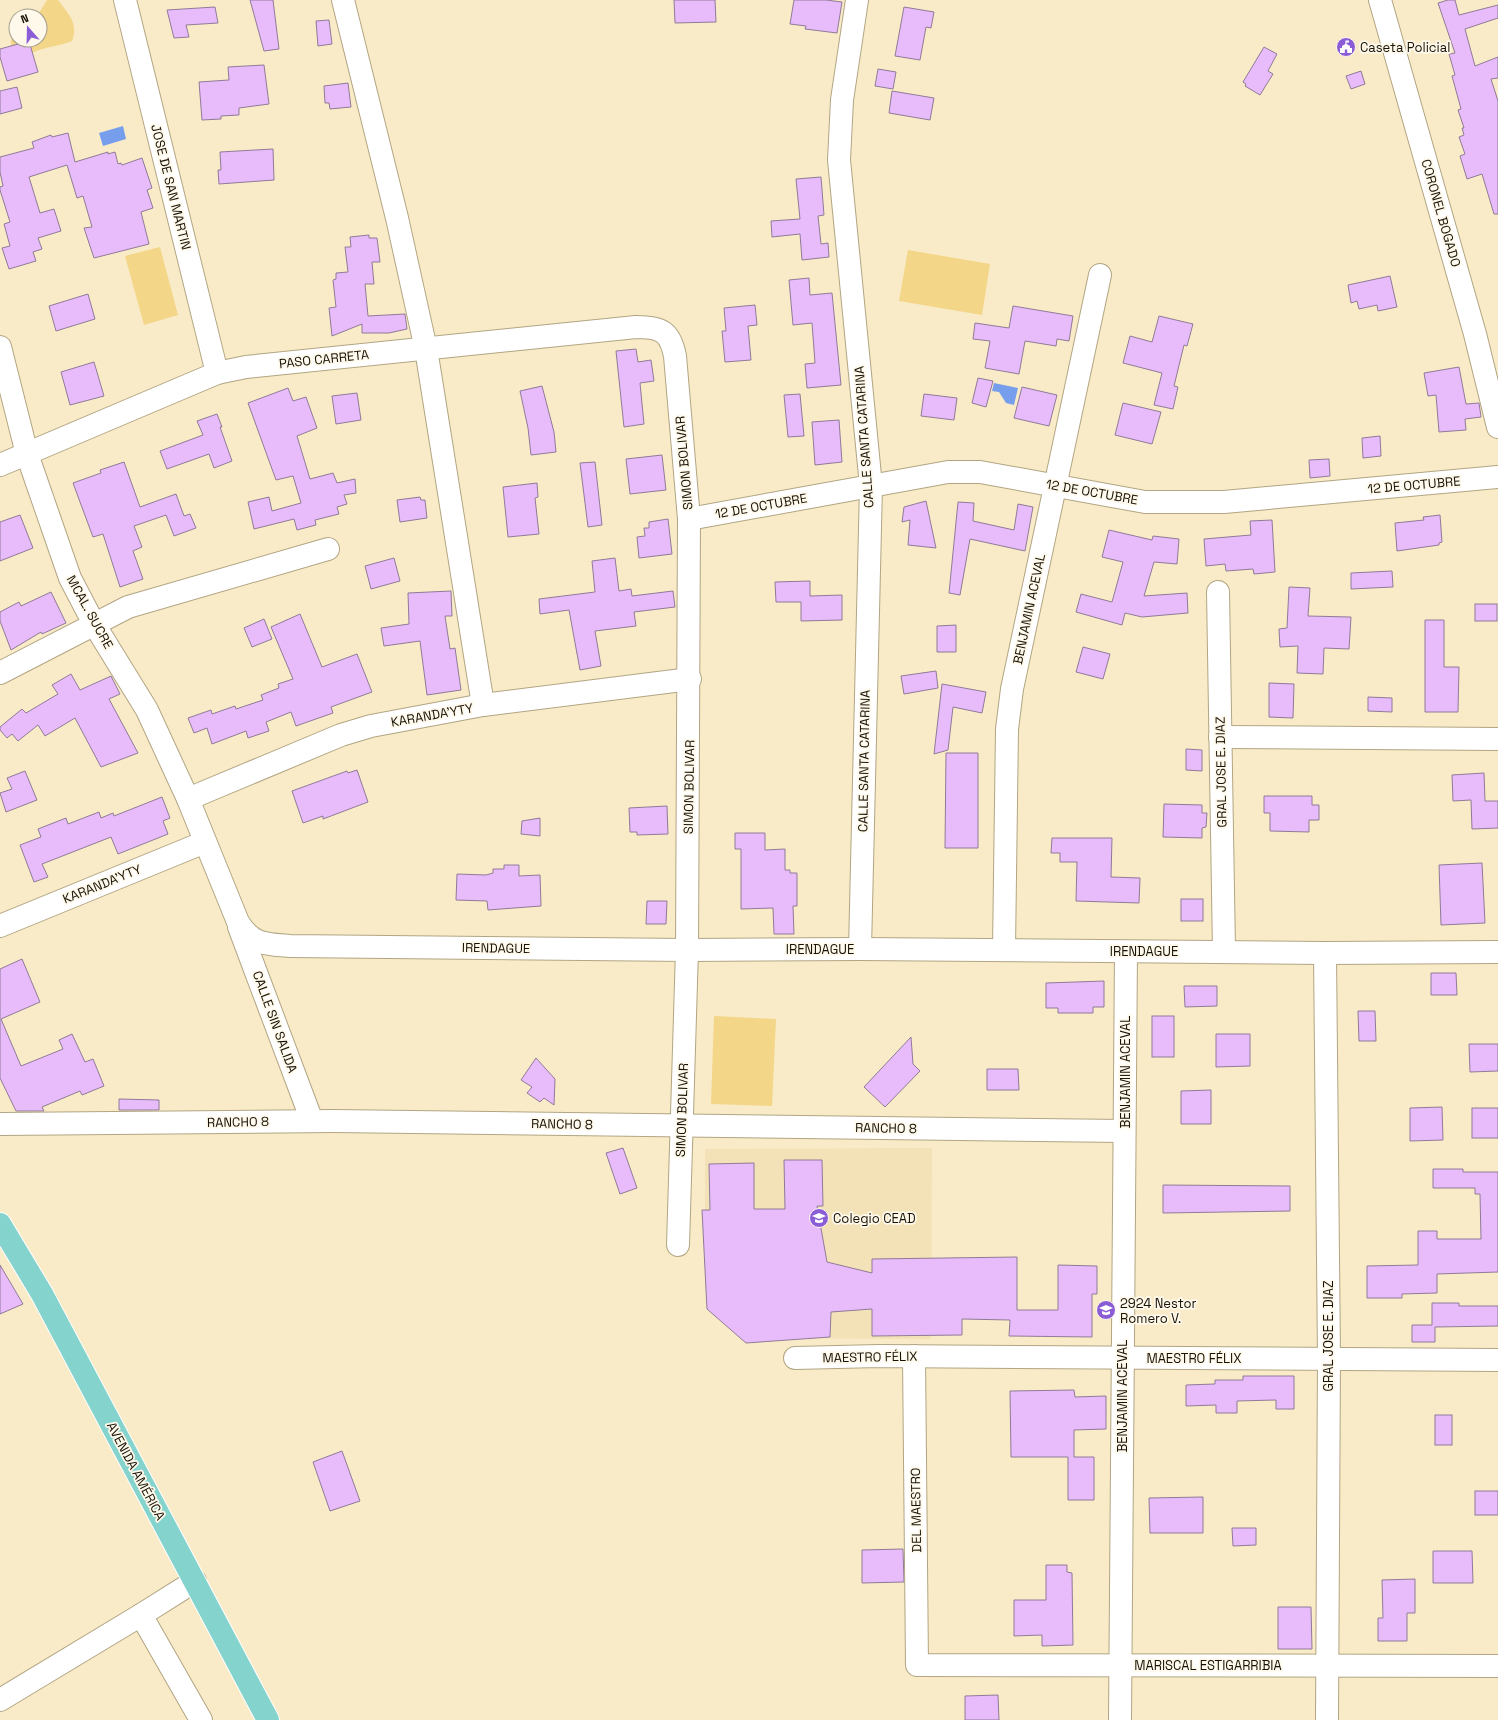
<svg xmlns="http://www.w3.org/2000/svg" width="1498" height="1720" viewBox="0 0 1498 1720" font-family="'Space Grotesk',sans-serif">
<rect width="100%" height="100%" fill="#f9ebc8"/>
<polygon fill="#f3e2b7" points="932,1148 931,1339 740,1338 705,1288 705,1149"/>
<g fill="#f4d689">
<path d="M47 0H58C68 13 79 24 72 41 58 47 44 46 30 54L11 49V40L16 33V40H40V16H37Z"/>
<polygon points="160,247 178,315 144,325 125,256"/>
<polygon points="908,250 990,264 982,315 899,301"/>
<polygon points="714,1016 776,1019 772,1106 711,1104"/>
</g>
<g fill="#779eec">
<polygon points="123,126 126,139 103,146 99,133"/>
<polygon points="994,383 1018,388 1014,405 1006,403 999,392 992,391"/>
</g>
<g fill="#e8bbfa" stroke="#8f7b98">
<polygon points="250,0 273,0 279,49 264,51"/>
<polygon points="674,0 715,0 716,22 675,23"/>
<polygon points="794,0 826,0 842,2 837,33 805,29 806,26 790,24"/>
<polygon points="1448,0 1455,0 1459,15 1498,5 1498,18 1465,29 1475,66 1498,57 1498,78 1491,79 1498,101 1498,214 1494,214 1482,174 1467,179 1460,156 1465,154 1459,137 1464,135 1462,128 1464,128 1458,110 1461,109 1452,76 1455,75 1449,54 1455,53 1438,3"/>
<polygon points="215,7 218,23 186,25 189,37 174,38 167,10"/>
<polygon points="904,7 934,12 931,28 926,27 920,60 895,56"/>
<polygon points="329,20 332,44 318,46 316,21"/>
<polygon points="29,41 38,72 7,81 0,57 0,49"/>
<polygon points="1264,47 1277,54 1268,71 1273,74 1260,95 1245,86 1246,84 1243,82"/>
<polygon points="264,65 269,104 239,108 239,115 221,116 221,119 202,120 199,82 229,80 228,67"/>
<polygon points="878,69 896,72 893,89 875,86"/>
<polygon points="1361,71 1365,84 1351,89 1346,76"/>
<polygon points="348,83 351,107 330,109 329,103 325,103 324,86"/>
<polygon points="17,87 22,108 0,114 0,91"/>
<polygon points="892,91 934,98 930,120 889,113"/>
<polygon points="68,133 75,162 108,152 108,154 115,152 118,164 121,163 122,165 142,158 152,188 147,190 153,208 141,212 149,244 94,258 84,228 92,227 83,196 77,198 67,165 29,177 40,213 54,209 61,231 38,238 42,249 33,252 36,261 9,269 2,248 10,246 4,224 10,222 0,190 0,187 3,186 0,172 0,157 34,148 32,142 51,135 52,137"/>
<polygon points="273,149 274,180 219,184 218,170 221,170 220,152"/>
<polygon points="821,177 824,215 818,216 821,244 828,243 829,257 802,260 800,234 772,237 771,221 800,219 796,179"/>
<polygon points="369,235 369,238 377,238 380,262 372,262 374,284 365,284 368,316 405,314 407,329 389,333 362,333 362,324 332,336 329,308 336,307 333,280 336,279 336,273 348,272 345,247 351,247 350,237"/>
<polygon points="1390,276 1397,307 1378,311 1377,305 1359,309 1357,301 1351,303 1348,285"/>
<polygon points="809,278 810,295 832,293 841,385 807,388 805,364 815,363 812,323 793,325 789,280"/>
<polygon points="88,294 95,319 56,331 49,306"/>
<polygon points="755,305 757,325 748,326 751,360 725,362 722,331 726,331 724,308"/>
<polygon points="1013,306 1073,316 1069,341 1057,339 1056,346 1025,341 1019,374 985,368 990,341 973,339 975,323 1009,328"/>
<polygon points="1159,316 1193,324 1187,346 1184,345 1174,386 1178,387 1173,409 1154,405 1162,373 1123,363 1130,336 1152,342"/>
<polygon points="636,349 638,362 651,360 654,381 640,383 644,424 624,427 616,351"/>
<polygon points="94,362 104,396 70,405 61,372"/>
<polygon points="1459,367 1466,404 1479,403 1481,417 1465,419 1466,430 1439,432 1436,395 1428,396 1424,373"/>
<polygon points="978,378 993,381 986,407 972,403"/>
<polygon points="542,386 554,432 556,452 531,455 528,428 520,391"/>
<polygon points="1022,387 1057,395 1049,426 1014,418"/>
<polygon points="288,388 293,401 306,397 317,428 297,436 310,479 333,473 337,483 355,479 356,493 344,495 347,504 337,507 339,514 315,520 316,525 297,530 294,519 254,529 248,502 269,497 272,511 301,503 293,476 276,480 248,403"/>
<polygon points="357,393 361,420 336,424 332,396"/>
<polygon points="800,394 804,436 788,437 784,395"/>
<polygon points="924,394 957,398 954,420 921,416"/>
<polygon points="1123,403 1161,412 1152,444 1115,435"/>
<polygon points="217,414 222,427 220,427 232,461 214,468 209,454 167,469 160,451 203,435 197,421"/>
<polygon points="839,420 842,462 815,465 812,422"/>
<polygon points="1380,436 1381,456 1363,458 1362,438"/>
<polygon points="662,455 666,490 630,494 626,459"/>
<polygon points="1329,459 1330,476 1310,478 1309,460"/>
<polygon points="124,462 140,507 176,494 184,516 190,514 196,528 174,536 166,515 134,526 142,547 133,551 143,579 120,587 103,534 93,537 73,483 101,473 100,470"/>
<polygon points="595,462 602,525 588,527 580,463"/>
<polygon points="537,483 538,497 535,498 539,534 508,537 503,487"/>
<polygon points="420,497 421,500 425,500 427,518 400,522 397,500"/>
<polygon points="926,501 936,548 908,545 910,520 902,522 904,507"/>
<polygon points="958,502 974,503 973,521 1014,530 1018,504 1033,507 1025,551 970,539 960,595 949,593"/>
<polygon points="20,515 33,548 0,561 0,522"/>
<polygon points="1440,515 1442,542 1439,543 1439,545 1397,551 1395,523 1424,520 1423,517"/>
<polygon points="668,519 672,554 639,558 637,537 645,536 644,528 649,528 649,522"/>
<polygon points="1272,520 1275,572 1254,574 1253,569 1226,571 1225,564 1206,566 1204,539 1251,535 1250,521"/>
<polygon points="1109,530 1152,540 1153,536 1179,539 1177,564 1154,562 1144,596 1187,593 1188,613 1142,617 1125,613 1122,625 1076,612 1081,594 1112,602 1123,562 1102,557"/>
<polygon points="394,558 400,581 371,589 365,566"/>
<polygon points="615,558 619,591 631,589 632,596 673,591 675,607 634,612 636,626 595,631 601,666 580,670 569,610 540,614 539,599 595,592 592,561"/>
<polygon points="1392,571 1393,587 1351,589 1351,573"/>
<polygon points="810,581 810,596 842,595 842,620 801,621 801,602 776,602 775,582"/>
<polygon points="1289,587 1310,588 1308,616 1351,617 1349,649 1324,648 1323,674 1297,673 1298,646 1280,647 1279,629 1287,628"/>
<polygon points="451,591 452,616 445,616 450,649 455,648 461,690 427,695 420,641 384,646 381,628 409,624 408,593"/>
<polygon points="51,592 66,623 42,634 41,632 11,650 0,621 0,612 19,602 21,606"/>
<rect x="1475" y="604" width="22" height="17"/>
<polygon points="300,614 322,667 357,654 372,692 331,707 333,713 296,726 291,712 266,722 269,731 248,738 246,731 212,744 207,728 194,733 188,718 211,710 212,714 235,706 236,709 263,700 261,695 279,688 278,684 293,679 271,627"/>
<polygon points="264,619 272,639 252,647 244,628"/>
<polygon points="1425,620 1444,620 1444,667 1459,667 1458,712 1425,712"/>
<polygon points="956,625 956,652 937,652 937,626"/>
<polygon points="1083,647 1110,654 1103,679 1076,672"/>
<polygon points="936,671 938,688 904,694 901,676"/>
<polygon points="71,674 80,690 111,676 120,694 109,699 138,753 101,767 75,718 45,736 38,725 18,741 12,734 7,738 0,730 0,727 22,709 26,713 58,694 52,685"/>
<polygon points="1269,683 1294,684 1293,718 1269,717"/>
<polygon points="942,684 986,692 982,713 953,707 948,750 934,754"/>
<polygon points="1368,697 1392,698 1392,712 1368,711"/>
<polygon points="1186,749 1202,750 1202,771 1186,770"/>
<polygon points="946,753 978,753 978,848 945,848"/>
<polygon points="357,770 368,802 323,819 323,816 303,823 292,791 347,771 348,773"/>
<polygon points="25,771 37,800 6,812 0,793 12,789 7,778"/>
<polygon points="1484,773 1485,801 1498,801 1498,828 1472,829 1471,800 1453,801 1452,775"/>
<polygon points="1264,796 1312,796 1312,805 1319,805 1319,820 1309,820 1309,832 1270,831 1270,813 1264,813"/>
<polygon points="162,797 170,818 163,821 168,834 118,854 111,837 42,864 48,877 34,882 20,845 41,837 38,829 66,818 68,824 99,812 101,818 113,813 114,816"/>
<polygon points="1164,804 1202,805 1202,813 1207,813 1206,827 1202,828 1202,838 1163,837"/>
<polygon points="667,806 668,834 637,835 637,832 630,832 629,808"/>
<polygon points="540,818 540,836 521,834 522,821"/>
<polygon points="735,833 765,833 765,850 785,849 785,870 790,870 790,873 797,873 797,906 793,906 794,934 774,934 773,908 741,909 741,849 735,849"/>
<polygon points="1052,838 1112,838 1111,877 1140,878 1139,903 1076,901 1077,862 1060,862 1060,853 1051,853"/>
<polygon points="1482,863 1485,923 1441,925 1439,865"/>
<polygon points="504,865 519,865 519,876 540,875 541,906 488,910 487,901 456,900 457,874 486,875 493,873 493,869 504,869"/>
<rect x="1181" y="899" width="22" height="22"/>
<polygon points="647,901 667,901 666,924 646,924"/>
<polygon points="22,959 40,1002 1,1019 21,1066 63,1049 59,1040 72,1034 85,1062 93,1059 104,1086 82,1095 80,1091 42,1107 44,1111 16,1111 0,1078 0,969"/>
<polygon points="1431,973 1456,973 1457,995 1431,995"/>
<polygon points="1104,981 1104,1007 1093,1007 1093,1013 1058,1013 1058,1008 1046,1008 1046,983"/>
<polygon points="1184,986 1217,986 1217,1006 1185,1007"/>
<polygon points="1358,1011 1375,1011 1376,1041 1359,1041"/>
<rect x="1152" y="1016" width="22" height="41"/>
<polygon points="1216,1034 1250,1034 1250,1066 1216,1067"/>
<polygon points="911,1037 913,1064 920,1071 885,1107 864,1087"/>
<polygon points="1469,1044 1498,1044 1498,1071 1470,1072"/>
<polygon points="536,1058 555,1079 554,1105 544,1098 540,1102 527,1093 532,1087 521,1080"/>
<polygon points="987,1069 1018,1069 1019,1090 987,1090"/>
<polygon points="1211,1090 1211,1124 1181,1124 1181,1091"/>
<polygon points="119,1099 159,1100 159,1110 119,1110"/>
<polygon points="1442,1107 1443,1140 1410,1141 1410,1108"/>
<rect x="1472" y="1108" width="26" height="30"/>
<polygon points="623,1148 637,1188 620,1194 606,1153"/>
<polygon points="784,1160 822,1160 823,1206 817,1206 827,1262 872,1273 872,1259 1017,1257 1017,1310 1058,1310 1058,1265 1097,1266 1097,1294 1092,1294 1092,1337 1009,1336 1010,1320 962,1319 962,1335 872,1336 872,1309 831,1312 830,1337 746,1343 707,1309 702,1210 710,1210 709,1164 754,1163 754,1209 785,1209"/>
<polygon points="1433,1169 1463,1169 1463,1172 1498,1172 1498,1272 1437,1274 1437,1293 1402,1294 1402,1298 1367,1298 1367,1266 1418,1265 1418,1231 1437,1231 1437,1239 1481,1239 1480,1194 1475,1194 1475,1188 1433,1188"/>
<polygon points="1163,1185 1290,1186 1290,1211 1163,1213"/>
<polygon points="0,1265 23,1304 0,1314"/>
<polygon points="1432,1303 1459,1303 1459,1306 1498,1306 1498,1326 1435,1327 1435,1342 1412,1342 1412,1325 1432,1325"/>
<polygon points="1243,1376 1294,1376 1294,1409 1276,1409 1276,1400 1237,1401 1237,1413 1216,1413 1216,1405 1186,1406 1186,1385 1215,1384 1215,1380 1243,1380"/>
<polygon points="1074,1390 1075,1397 1106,1396 1106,1429 1074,1430 1074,1457 1094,1457 1094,1500 1068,1500 1068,1457 1011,1457 1010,1391"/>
<rect x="1435" y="1415" width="17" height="30"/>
<polygon points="342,1451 360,1501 330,1511 313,1462"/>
<rect x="1475" y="1491" width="23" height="24"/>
<polygon points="1203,1497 1203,1533 1150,1533 1149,1498"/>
<polygon points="1232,1528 1256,1528 1256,1545 1233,1546"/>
<polygon points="903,1549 904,1582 862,1583 862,1550"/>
<polygon points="1433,1551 1472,1551 1473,1583 1433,1583"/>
<polygon points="1046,1565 1067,1565 1067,1572 1072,1573 1073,1645 1042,1646 1042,1635 1014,1636 1014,1600 1046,1600"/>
<polygon points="1415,1579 1415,1613 1407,1613 1407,1641 1378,1641 1378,1618 1383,1618 1382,1580"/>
<polygon points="1278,1607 1311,1607 1312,1649 1278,1649"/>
<polygon points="998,1695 999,1720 965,1720 965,1696"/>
</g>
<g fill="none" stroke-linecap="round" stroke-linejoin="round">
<g stroke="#b2a583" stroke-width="24">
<g id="minor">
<polyline points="125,0 217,373"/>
<polyline points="343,0 397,218 426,349 483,705"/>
<polyline points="857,0 842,100 839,160 871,486 860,949"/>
<polyline points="1380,0 1475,334 1498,427"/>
<path d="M0 347 27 454 70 578 94 624 147 710 188 799 238 922C252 945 265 944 290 946L687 950 860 949 1325 953 1498 952"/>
<path d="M0 465 217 373 246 367 636 327C661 327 670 331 675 356L689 519 687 950 678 1245"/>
<polyline points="689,519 948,472 980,472 1145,502 1224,502 1498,477"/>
<polyline points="1218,592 1224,951"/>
<polyline points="0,673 128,607 328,549"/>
<polyline points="1220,737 1498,739"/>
<polyline points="188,799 341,735 371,726 483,705 690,679"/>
<polyline points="0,926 205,842"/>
<polyline points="239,927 312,1121"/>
<polyline points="1004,949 1007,729 1012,689 1100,275"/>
<polyline points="1325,953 1329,1358 1327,1720"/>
<polyline points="0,1124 334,1121 1124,1131"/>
<polyline points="914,1356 917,1665 1498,1666"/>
<polyline points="795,1358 879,1356 1498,1360"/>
<polyline points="141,1615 201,1720"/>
<polyline points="0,1700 141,1615 195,1581"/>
<polyline points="1120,1720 1126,952"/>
</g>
</g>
<g stroke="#fff" stroke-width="24">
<polyline id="major" points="0,1224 42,1294 268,1720"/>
</g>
<use href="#minor" stroke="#fff" stroke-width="22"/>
<use href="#major" stroke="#85d3cd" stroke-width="22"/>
</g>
<defs>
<g id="civic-disc" transform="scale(1)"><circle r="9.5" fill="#8a5dd6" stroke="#fff9eb"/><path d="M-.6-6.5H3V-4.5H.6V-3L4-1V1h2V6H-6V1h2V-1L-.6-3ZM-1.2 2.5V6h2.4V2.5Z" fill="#fff"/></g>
<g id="university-disc" transform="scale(1)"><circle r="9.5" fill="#8a5dd6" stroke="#fff9eb"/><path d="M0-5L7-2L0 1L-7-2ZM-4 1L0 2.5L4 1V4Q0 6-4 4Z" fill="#fff"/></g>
<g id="school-disc" transform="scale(1)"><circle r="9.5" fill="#8a5dd6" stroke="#fff9eb"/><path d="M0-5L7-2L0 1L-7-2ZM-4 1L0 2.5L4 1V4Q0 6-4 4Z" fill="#fff"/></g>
</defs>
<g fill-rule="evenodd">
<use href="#civic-disc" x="1346" y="47"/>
<use href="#university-disc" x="819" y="1218"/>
<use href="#school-disc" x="1106" y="1310"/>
</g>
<g text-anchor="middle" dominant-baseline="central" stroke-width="3.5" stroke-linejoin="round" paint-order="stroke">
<g font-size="13" fill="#171206" stroke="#fff9eb" text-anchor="start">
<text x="1360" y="47">Caseta Policial</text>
<text x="833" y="1218">Colegio CEAD</text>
<text x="1120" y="1303">2924 Nestor<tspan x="1120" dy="15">Romero V.</tspan></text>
</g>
<g font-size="13" fill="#171206" stroke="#fff9eb">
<text transform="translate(171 187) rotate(76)">JOSE DE SAN MARTIN</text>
<text transform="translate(1441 213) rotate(74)">CORONEL BOGADO</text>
<text transform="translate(324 359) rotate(-6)">PASO CARRETA</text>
<text transform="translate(864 437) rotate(-94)">CALLE SANTA CATARINA</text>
<text transform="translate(684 463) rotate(-95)">SIMON BOLIVAR</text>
<text transform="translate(1414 485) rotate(-5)">12 DE OCTUBRE</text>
<text transform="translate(1092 492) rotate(10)">12 DE OCTUBRE</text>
<text transform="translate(761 506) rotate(-10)">12 DE OCTUBRE</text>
<text transform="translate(1029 609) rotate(-78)">BENJAMIN ACEVAL</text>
<text transform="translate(90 612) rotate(61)">MCAL. SUCRE</text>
<text transform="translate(432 715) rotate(-10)">KARANDA'YTY</text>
<text transform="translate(864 761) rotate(-89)">CALLE SANTA CATARINA</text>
<text transform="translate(1221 772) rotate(-91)">GRAL JOSE E. DIAZ</text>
<text transform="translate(689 787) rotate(-89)">SIMON BOLIVAR</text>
<text transform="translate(102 884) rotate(-22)">KARANDA'YTY</text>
<text transform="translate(496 948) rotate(1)">IRENDAGUE</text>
<text x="820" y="949">IRENDAGUE</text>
<text x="1144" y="951">IRENDAGUE</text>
<text transform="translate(275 1022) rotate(70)">CALLE SIN SALIDA</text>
<text transform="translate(1125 1072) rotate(-90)">BENJAMIN ACEVAL</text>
<text transform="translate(682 1110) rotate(-88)">SIMON BOLIVAR</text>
<text transform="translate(238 1122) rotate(-1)">RANCHO 8</text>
<text transform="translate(562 1124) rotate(1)">RANCHO 8</text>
<text transform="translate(886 1128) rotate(1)">RANCHO 8</text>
<text transform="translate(1328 1336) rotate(-90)">GRAL JOSE E. DIAZ</text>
<text transform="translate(870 1357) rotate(-1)">MAESTRO FÉLIX</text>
<text x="1194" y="1358">MAESTRO FÉLIX</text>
<text transform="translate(1122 1396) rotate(-90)">BENJAMIN ACEVAL</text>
<text transform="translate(136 1471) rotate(62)">AVENIDA AMÉRICA</text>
<text transform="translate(916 1510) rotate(-91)">DEL MAESTRO</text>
<text x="1208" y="1665">MARISCAL ESTIGARRIBIA</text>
</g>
</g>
<g transform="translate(28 28) rotate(340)"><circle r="19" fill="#fff9eb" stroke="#a29d8f"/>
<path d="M0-3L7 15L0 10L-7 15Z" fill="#8a5dd6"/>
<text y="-6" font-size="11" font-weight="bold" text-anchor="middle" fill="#171206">N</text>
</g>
</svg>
